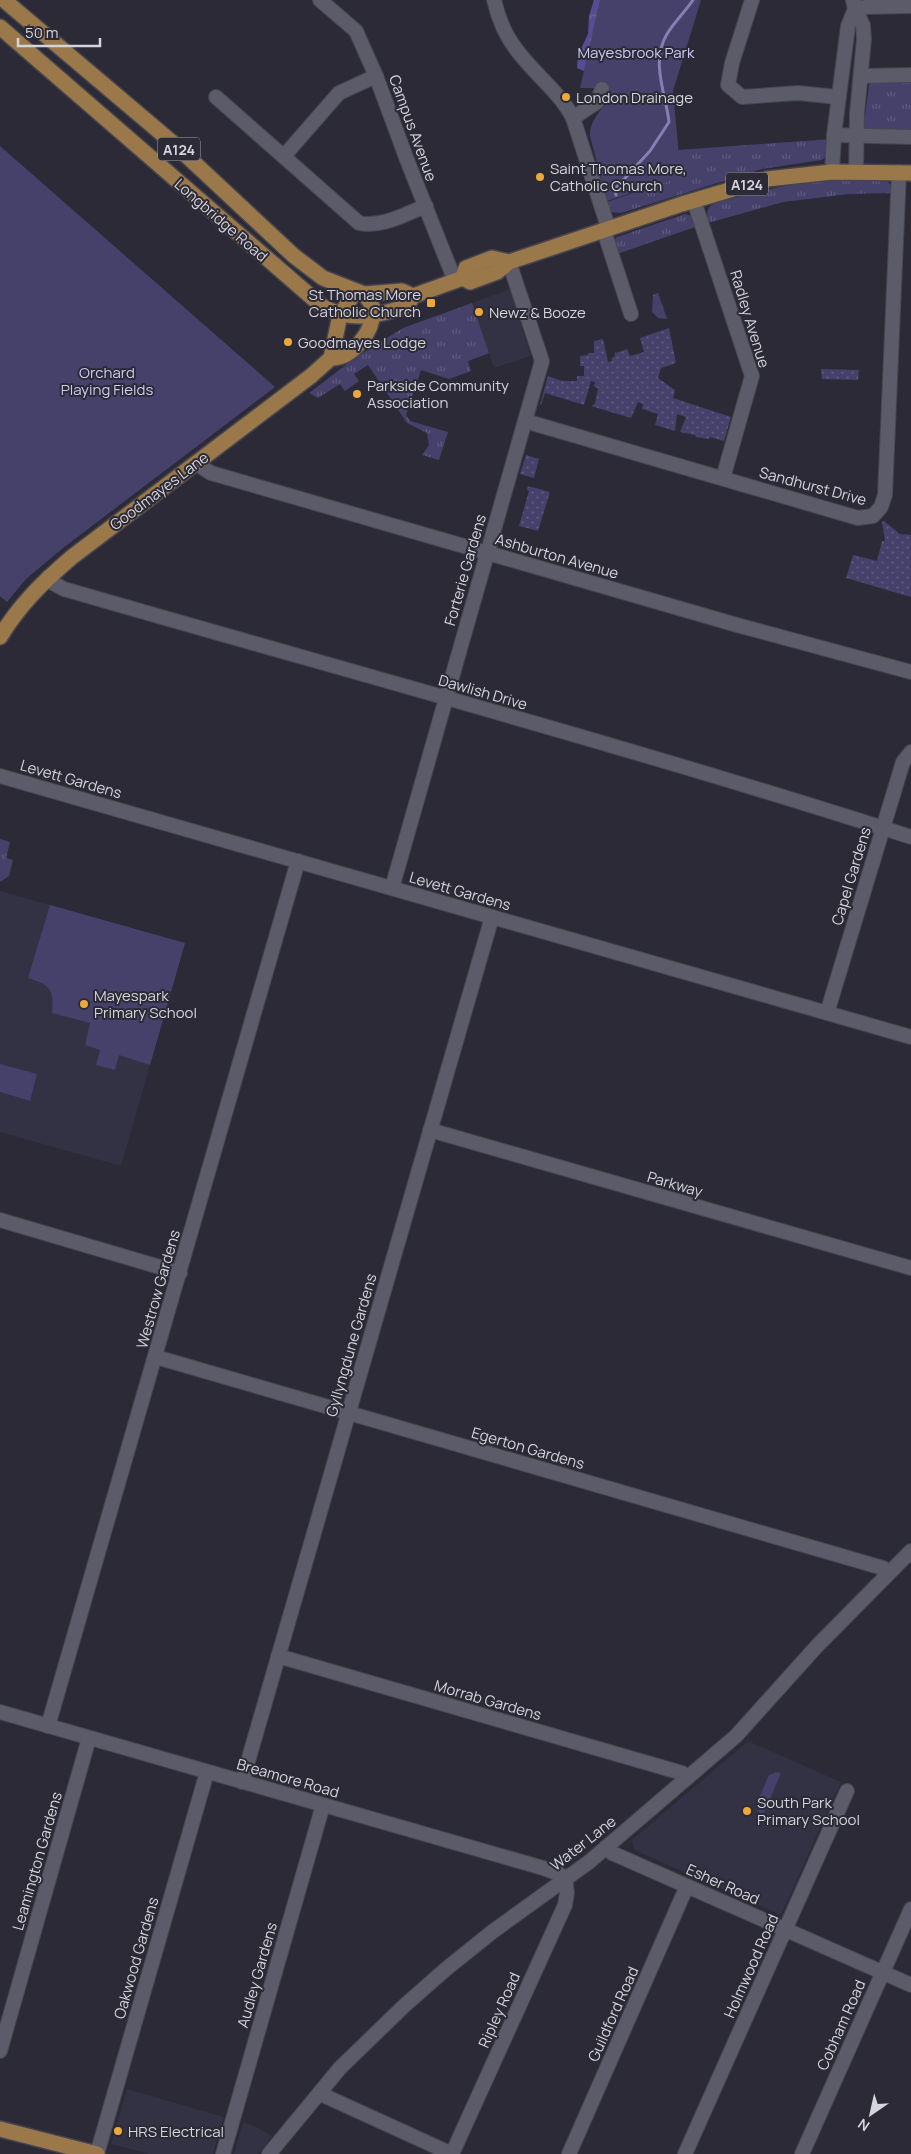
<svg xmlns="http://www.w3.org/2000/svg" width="911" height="2154" viewBox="0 0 911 2154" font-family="Manrope,sans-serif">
<defs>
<pattern id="grass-tufts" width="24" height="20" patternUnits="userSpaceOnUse" patternTransform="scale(1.25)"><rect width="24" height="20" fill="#46416b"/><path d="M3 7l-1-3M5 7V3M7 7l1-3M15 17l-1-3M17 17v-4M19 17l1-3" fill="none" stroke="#605c80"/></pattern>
<pattern id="forest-crowns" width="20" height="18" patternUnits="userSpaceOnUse" patternTransform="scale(1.25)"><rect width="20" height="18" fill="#574c91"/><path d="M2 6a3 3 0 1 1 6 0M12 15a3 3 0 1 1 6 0" fill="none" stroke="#6e65a0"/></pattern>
<pattern id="garden-dots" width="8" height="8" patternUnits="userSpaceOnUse" patternTransform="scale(1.25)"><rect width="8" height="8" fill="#46416b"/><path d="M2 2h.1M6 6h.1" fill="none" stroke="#605c80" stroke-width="1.8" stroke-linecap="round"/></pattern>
</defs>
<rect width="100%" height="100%" fill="#2b2a36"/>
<g fill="#333144">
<polygon points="510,289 531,356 494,368 472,303"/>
<polygon points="0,891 185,943 121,1166 0,1132"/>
<polygon points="748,1741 841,1782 781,1915 634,1850 632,1840"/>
<polygon points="127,2089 224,2117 213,2154 149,2154 111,2144"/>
<polygon points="243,2122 255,2126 272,2136 258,2154 234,2154"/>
</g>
<g fill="url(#grass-tufts)">
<polygon points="870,78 911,79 911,130 863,132"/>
<polygon points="832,139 828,154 822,160 762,169 621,213 610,212 604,203 680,177 678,150"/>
<path d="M848 179 888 182 893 188V193L849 194 783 202 708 223C707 216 706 209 712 205 719 200 730 199 738 197 775 186 810 182 848 179Z"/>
<polygon points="685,214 692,216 698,226 614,255 613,241 617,237"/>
<polygon points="658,293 666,316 667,319 658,318 652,312 653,295"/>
<polygon points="472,303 489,353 468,361 471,371 449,379 421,370 406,415 410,421 448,432 439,460 422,455 429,445 427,433 407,423 368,365 354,374 359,381 345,391 340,384 318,398 309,393 355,358 403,328"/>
<polygon points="0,839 10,842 6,858 13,860 9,876 0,882"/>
</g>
<polygon fill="url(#forest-crowns)" points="594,0 605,0 586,72 577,68 578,55 588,34 589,16"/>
<g fill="#46416b">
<path d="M600 0H701L673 91 681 177 607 201 590 136C589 117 606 110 609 92L594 88H580Z"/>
<polygon points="0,146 275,387 63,548 26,579 7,602 0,596"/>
<path d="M50 905 185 943 150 1065 119 1055 115 1070 96 1065 100 1050 85 1045 90 1023 52 1013C54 989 51 985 28 978Z"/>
<polygon points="0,1064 37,1074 30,1101 0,1092"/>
<polygon points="776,1772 781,1773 763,1815 760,1814 756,1805 769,1775"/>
</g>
<g fill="url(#garden-dots)">
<polygon points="669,328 676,363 661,368 658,378 675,390 673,398 731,417 724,441 710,437 709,439 696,437 695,435 680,432 686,417 677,414 675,431 655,425 658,414 642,409 643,404 638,402 631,418 591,406 595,404 598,388 594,387 595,382 591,381 584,405 545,393 541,405 540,405 548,376 562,381 577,381 577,376 584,376 584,366 580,366 580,356 588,355 588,353 594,353 594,341 603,339 608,362 612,361 612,358 615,356 615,351 616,353 627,349 630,356 644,352 640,338"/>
<polygon points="821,369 859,370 858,380 822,379"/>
<polygon points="526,455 539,459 534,478 520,474"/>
<polygon points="528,486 550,492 538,531 519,526 529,491 527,490"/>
<polygon points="884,521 900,534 911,535 911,597 846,578 853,555 877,561 882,541 885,541 882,522"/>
</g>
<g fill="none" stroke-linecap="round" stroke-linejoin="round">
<path stroke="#867fb3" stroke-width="3" d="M616 195 615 189 650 151 669 122C666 94 650 62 667 34 674 22 685 12 693 0"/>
<g stroke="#46454f" stroke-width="16">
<g id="minor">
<polyline points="320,0 356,31 376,76 407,160 455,281"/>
<path d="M494 0C498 17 505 35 516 49 534 74 559 91 573 118L609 230"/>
<polyline points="752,0 732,63 728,85 742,97 798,93 838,97"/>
<polyline points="853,0 855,9 863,25 864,39 857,113 856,171"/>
<polyline points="855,9 866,7 911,6"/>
<polyline points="861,76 911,75"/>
<path d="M216 97 359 223C382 228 405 214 426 206"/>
<polyline points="573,118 597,102 602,89"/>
<polyline points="834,135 911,137"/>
<polyline points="284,156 339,93 376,76"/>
<polyline points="832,172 834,135 848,26 855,9"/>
<polyline points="694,201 752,376 723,478"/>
<polyline points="604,231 631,314"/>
<polyline points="525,421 858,518 873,516 881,507 885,495 899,172"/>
<polyline points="198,462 203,468 211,473 737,625 911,672"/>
<path d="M48 577 53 583 64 589C347 671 631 747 911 837"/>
<polyline points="0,776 911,1037"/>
<polyline points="392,888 542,361 509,262"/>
<polyline points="827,1013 903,762 911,752"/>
<polyline points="430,1130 911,1268"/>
<polyline points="0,1220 180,1273"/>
<polyline points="156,1357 883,1568 889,1573"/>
<polyline points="278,1656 682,1773 687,1778"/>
<polyline points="0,1712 543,1868 559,1874 565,1878"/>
<polyline points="48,1726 298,861"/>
<polyline points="242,1782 492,917"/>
<polyline points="606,1847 612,1853 911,1985"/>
<polyline points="0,2051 89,1738"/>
<polyline points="321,2092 325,2096 452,2154"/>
<polyline points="97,2154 207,1772"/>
<polyline points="223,2154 323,1805"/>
<polyline points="269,2154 340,2068 404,2006 446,1969 492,1932 589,1862 736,1736 817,1646 911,1551"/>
<polyline points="452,2154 565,1905 567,1893 565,1878"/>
<polyline points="569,2154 687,1886"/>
<polyline points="685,2154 847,1791"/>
<polyline points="802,2154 911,1909"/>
</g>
</g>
<g stroke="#46454f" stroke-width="18">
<g id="major">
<polyline points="4,0 174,144 294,256 323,278 364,294 402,291 413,296"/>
<path d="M0 27 323 307C352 322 378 316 407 306L413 296 463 278 470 282 497 272 509 262 682 204 767 179 832 172 911 173"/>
<polyline points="463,278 466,268 492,258 509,262"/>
<polyline points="331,358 340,315 355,292"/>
<path d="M0 637C20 604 44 581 72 557L311 376 331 358C352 359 373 332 373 311 373 304 368 299 364 294"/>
<polyline points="0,2129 97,2154"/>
</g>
</g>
<use href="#minor" stroke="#5c5b69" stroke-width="14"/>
<use href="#major" stroke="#9a7849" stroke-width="15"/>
</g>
<g fill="#eca93b" stroke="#2b2a36" stroke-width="2">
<circle cx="566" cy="97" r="5"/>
<circle cx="540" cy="177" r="5"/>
<rect x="426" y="298" width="10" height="10" rx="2.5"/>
<circle cx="479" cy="312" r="5"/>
<circle cx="288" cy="342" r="5"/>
<circle cx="357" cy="394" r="5"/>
<circle cx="84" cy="1004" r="5"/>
<circle cx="747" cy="1811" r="5"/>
<circle cx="118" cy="2131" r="5"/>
</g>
<g text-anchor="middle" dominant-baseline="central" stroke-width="4" stroke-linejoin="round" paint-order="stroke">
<g fill="#2b2a36" stroke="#a1a1aa" stroke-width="1">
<rect x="158" y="137.5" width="42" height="23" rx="4"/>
<rect x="726" y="172.5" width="42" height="23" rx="4"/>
</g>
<g font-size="14" font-weight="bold" fill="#d4d4dc">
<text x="179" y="149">A124</text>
<text x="747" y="184">A124</text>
</g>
<g font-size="15" fill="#cdcaf2" stroke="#2b2a36">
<text x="636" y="52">Mayesbrook Park</text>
<text x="107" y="372">Orchard<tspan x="107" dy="17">Playing Fields</tspan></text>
</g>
<g font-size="15" fill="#d4d4dc" stroke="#2b2a36" text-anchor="start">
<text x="576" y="97">London Drainage</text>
<text x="550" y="168">Saint Thomas More,<tspan x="550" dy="17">Catholic Church</tspan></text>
<text x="421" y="294" text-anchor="end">St Thomas More<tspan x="421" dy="17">Catholic Church</tspan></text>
<text x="489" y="312">Newz &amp; Booze</text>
<text x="298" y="342">Goodmayes Lodge</text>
<text x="367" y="385">Parkside Community<tspan x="367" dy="17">Association</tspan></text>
<text x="94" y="995">Mayespark<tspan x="94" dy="17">Primary School</tspan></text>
<text x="757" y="1802">South Park<tspan x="757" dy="17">Primary School</tspan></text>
<text x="128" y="2131">HRS Electrical</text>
</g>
<g font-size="15" fill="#d4d4dc" stroke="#2b2a36">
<text transform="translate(413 128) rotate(70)">Campus Avenue</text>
<text transform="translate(221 220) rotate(41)">Longbridge Road</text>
<text transform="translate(750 319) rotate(73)">Radley Avenue</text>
<text transform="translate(813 486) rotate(15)">Sandhurst Drive</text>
<text transform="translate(159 491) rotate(-37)">Goodmayes Lane</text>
<text transform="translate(557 556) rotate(16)">Ashburton Avenue</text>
<text transform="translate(465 570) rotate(-74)">Forterie Gardens</text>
<text transform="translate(483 692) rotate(16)">Dawlish Drive</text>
<text transform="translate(71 779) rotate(16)">Levett Gardens</text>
<text transform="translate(851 876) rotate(-73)">Capel Gardens</text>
<text transform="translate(460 891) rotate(16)">Levett Gardens</text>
<text transform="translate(675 1184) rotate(16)">Parkway</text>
<text transform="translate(158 1289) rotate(-74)">Westrow Gardens</text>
<text transform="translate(351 1345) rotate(-74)">Gyllyngdune Gardens</text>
<text transform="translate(528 1448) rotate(16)">Egerton Gardens</text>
<text transform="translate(488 1700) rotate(16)">Morrab Gardens</text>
<text transform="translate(288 1778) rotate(16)">Breamore Road</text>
<text transform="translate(583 1843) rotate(-38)">Water Lane</text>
<text transform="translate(37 1861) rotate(-74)">Leamington Gardens</text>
<text transform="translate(723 1884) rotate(24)">Esher Road</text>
<text transform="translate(136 1958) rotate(-74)">Oakwood Gardens</text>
<text transform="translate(751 1966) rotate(-66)">Holmwood Road</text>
<text transform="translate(257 1975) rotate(-74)">Audley Gardens</text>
<text transform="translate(499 2010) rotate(-66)">Ripley Road</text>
<text transform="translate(613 2014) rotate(-66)">Guildford Road</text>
<text transform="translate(841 2025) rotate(-66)">Cobham Road</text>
</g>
</g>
<g transform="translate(871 2114) rotate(214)" stroke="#2b2a36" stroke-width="4" paint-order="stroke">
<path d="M0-4L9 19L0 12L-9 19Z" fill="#d4d4dc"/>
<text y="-8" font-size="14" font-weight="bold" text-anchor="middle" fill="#d4d4dc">N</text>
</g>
<path d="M18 38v8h82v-8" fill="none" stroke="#d4d4dc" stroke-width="2.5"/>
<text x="25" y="38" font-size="15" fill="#d4d4dc" stroke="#2b2a36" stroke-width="4" paint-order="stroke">50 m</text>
</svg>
